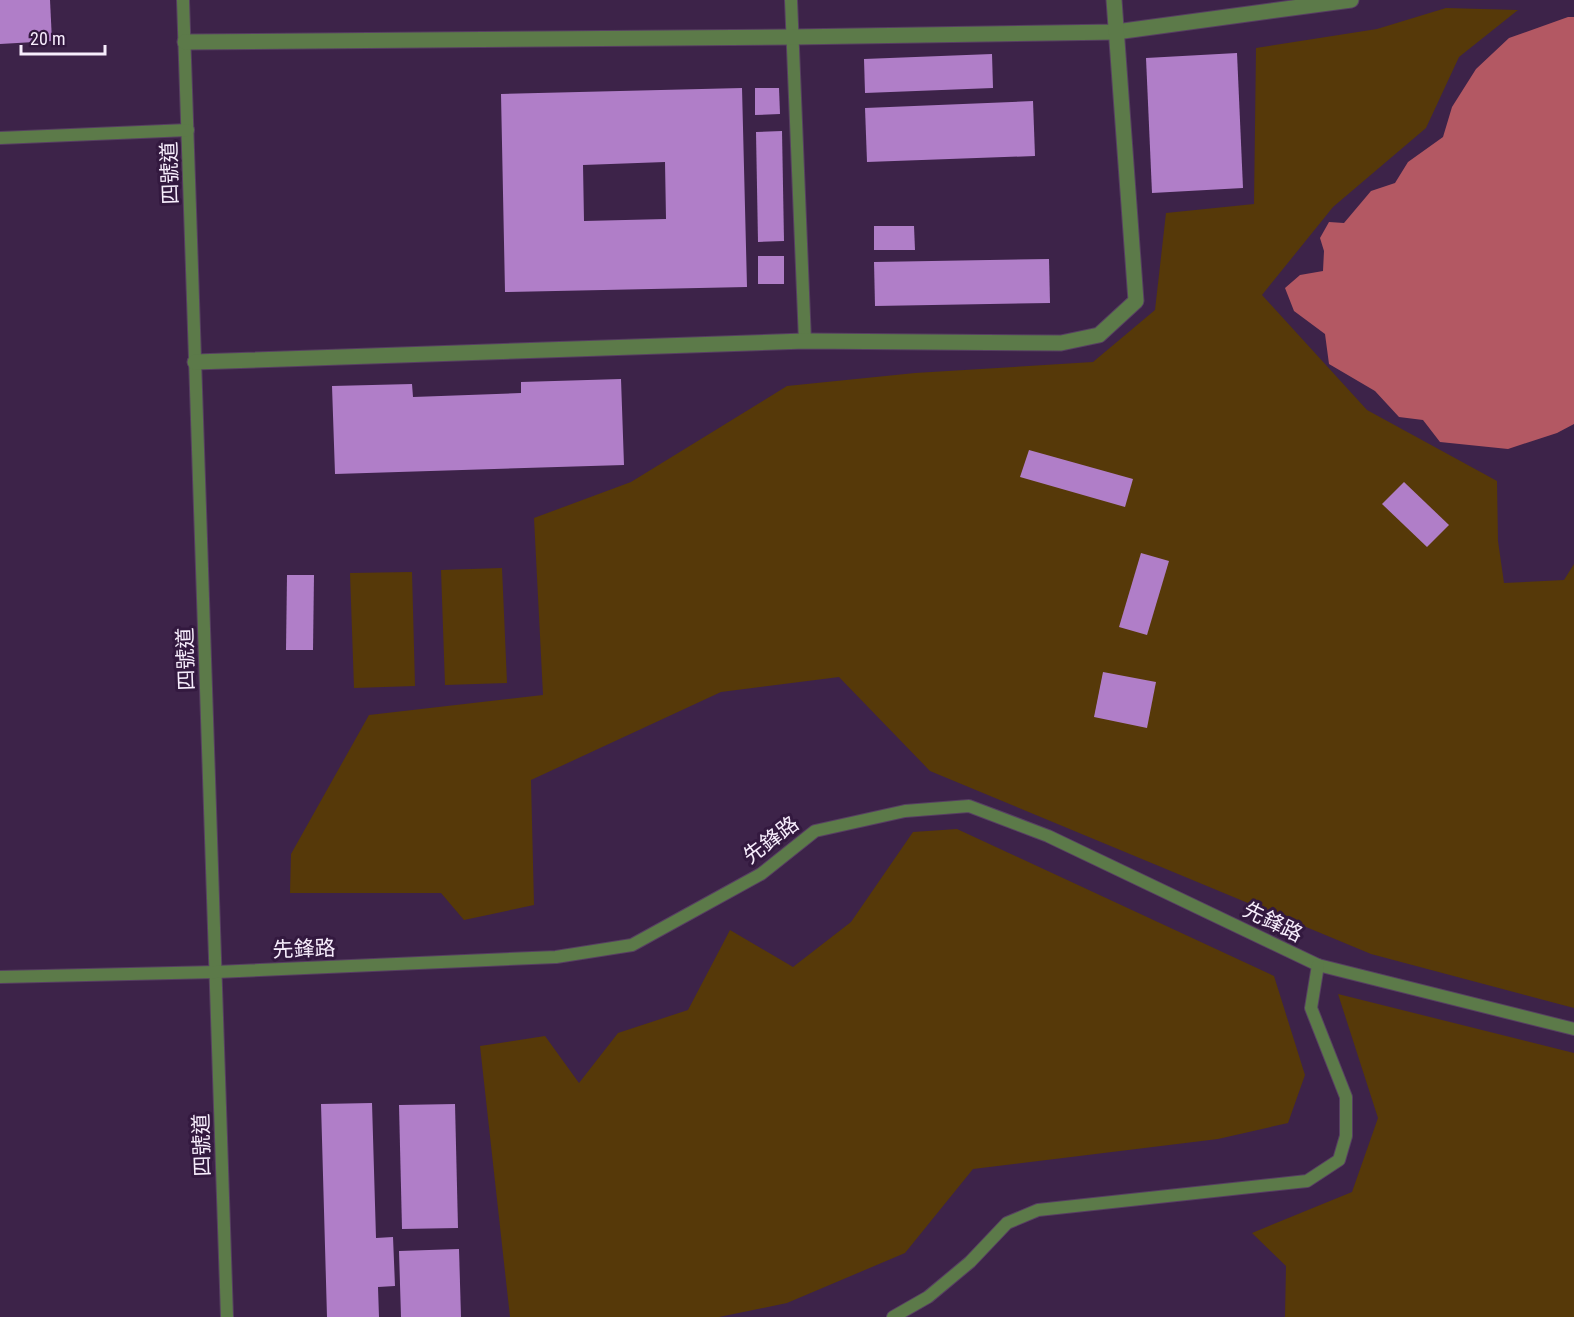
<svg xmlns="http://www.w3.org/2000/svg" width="1574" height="1317" viewBox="0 0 1574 1317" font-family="'Roboto Condensed','Noto Sans TC',sans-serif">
<rect width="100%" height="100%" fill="#3d2349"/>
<g fill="#563909">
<polygon points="1446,8 1518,10 1459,57 1426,128 1333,207 1262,295 1367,410 1497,481 1498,541 1504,583 1564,580 1574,564 1574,1008 1371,954 930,771 839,677 721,692 531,780 534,905 464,920 441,893 290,893 291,854 369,715 543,695 534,518 631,482 787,386 915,373 1093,362 1155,310 1166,213 1254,204 1256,48 1377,29"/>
<polygon points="502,568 507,683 445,685 441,570"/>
<polygon points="412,572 415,686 354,688 350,573"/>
<polygon points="957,829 1274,976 1305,1075 1288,1123 1218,1139 973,1169 905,1253 787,1303 719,1317 510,1317 480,1046 545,1036 579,1083 618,1033 688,1010 730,930 793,967 851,922 913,832"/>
<polygon points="1338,994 1574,1053 1574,1317 1285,1317 1286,1266 1252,1233 1352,1192 1378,1118"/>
</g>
<polygon fill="#b35863" points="1568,17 1574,17 1574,424 1557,433 1508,449 1440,442 1423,420 1399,417 1375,391 1329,364 1325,334 1294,311 1285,288 1300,275 1323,271 1324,251 1320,238 1329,222 1344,223 1371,191 1395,183 1408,162 1443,137 1452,107 1476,69 1509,38"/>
<g fill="#b07ec8" fill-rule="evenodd">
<polygon points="0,0 50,0 52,41 0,44"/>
<polygon points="1237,53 1243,188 1152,193 1146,58"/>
<polygon points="992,54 993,88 865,93 864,59"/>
<path d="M742 88 747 287 505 292 501 94ZM665 162 666 219 584 221 583 165Z"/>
<polygon points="755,88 779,88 780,114 755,115"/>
<polygon points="1033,101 1035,156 867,162 865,108"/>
<polygon points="782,131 784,241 758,242 756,132"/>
<polygon points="874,226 914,226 915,250 874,250"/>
<rect x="758" y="256" width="26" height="28"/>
<polygon points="1049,259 1050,303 875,306 874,262"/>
<polygon points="621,379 624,465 335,474 332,386 412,384 413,397 521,393 521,382"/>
<polygon points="1029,450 1133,479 1125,507 1020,477"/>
<polygon points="1404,482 1449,525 1427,547 1382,504"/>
<polygon points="1141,553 1169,561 1147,635 1119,627"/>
<polygon points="287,575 314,575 313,650 286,650"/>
<polygon points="1103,672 1156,682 1147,728 1094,717"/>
<polygon points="372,1103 376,1238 393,1237 395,1286 378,1287 379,1317 327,1317 321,1104"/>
<polygon points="455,1104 458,1228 402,1229 399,1105"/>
<polygon points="459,1249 461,1317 401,1317 399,1251"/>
</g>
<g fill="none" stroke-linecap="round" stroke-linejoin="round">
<g stroke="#573f62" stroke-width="14">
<g id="service">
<polyline points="183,0 227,1317"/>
<polyline points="791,0 805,341"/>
<polyline points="0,138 188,130"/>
<polyline points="0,977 216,972 556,957 632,945 761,874 815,831 905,811 969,806 1048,836 1318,965 1574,1029"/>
<polyline points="893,1317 928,1297 970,1262 1007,1223 1038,1210 1307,1181 1339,1160 1346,1136 1346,1097 1311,1008 1318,965"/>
</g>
</g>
<g stroke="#573f62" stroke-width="17">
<g id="minor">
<polyline points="185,42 792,37 1116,32 1351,0"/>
<polyline points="195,362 805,341 1061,343 1099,335 1136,301 1114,0"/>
</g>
</g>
<use href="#service" stroke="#5c7a49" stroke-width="12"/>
<use href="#minor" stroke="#5c7a49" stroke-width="15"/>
</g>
<g text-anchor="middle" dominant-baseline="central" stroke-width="6" stroke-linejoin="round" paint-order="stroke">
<g font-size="21" fill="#f7edfc" stroke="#33193f">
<text transform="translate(170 173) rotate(-92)">四號道</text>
<text transform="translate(186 659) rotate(-92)">四號道</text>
<text transform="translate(771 840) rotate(-37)">先鋒路</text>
<text transform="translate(1273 922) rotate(26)">先鋒路</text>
<text transform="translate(304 949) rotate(-2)">先鋒路</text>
<text transform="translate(202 1145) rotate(-92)">四號道</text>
</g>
</g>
<path d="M21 45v9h84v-9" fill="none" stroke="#f7edfc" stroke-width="3"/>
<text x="30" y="45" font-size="18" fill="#f7edfc" stroke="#33193f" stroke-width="4.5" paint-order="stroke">20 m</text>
</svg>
